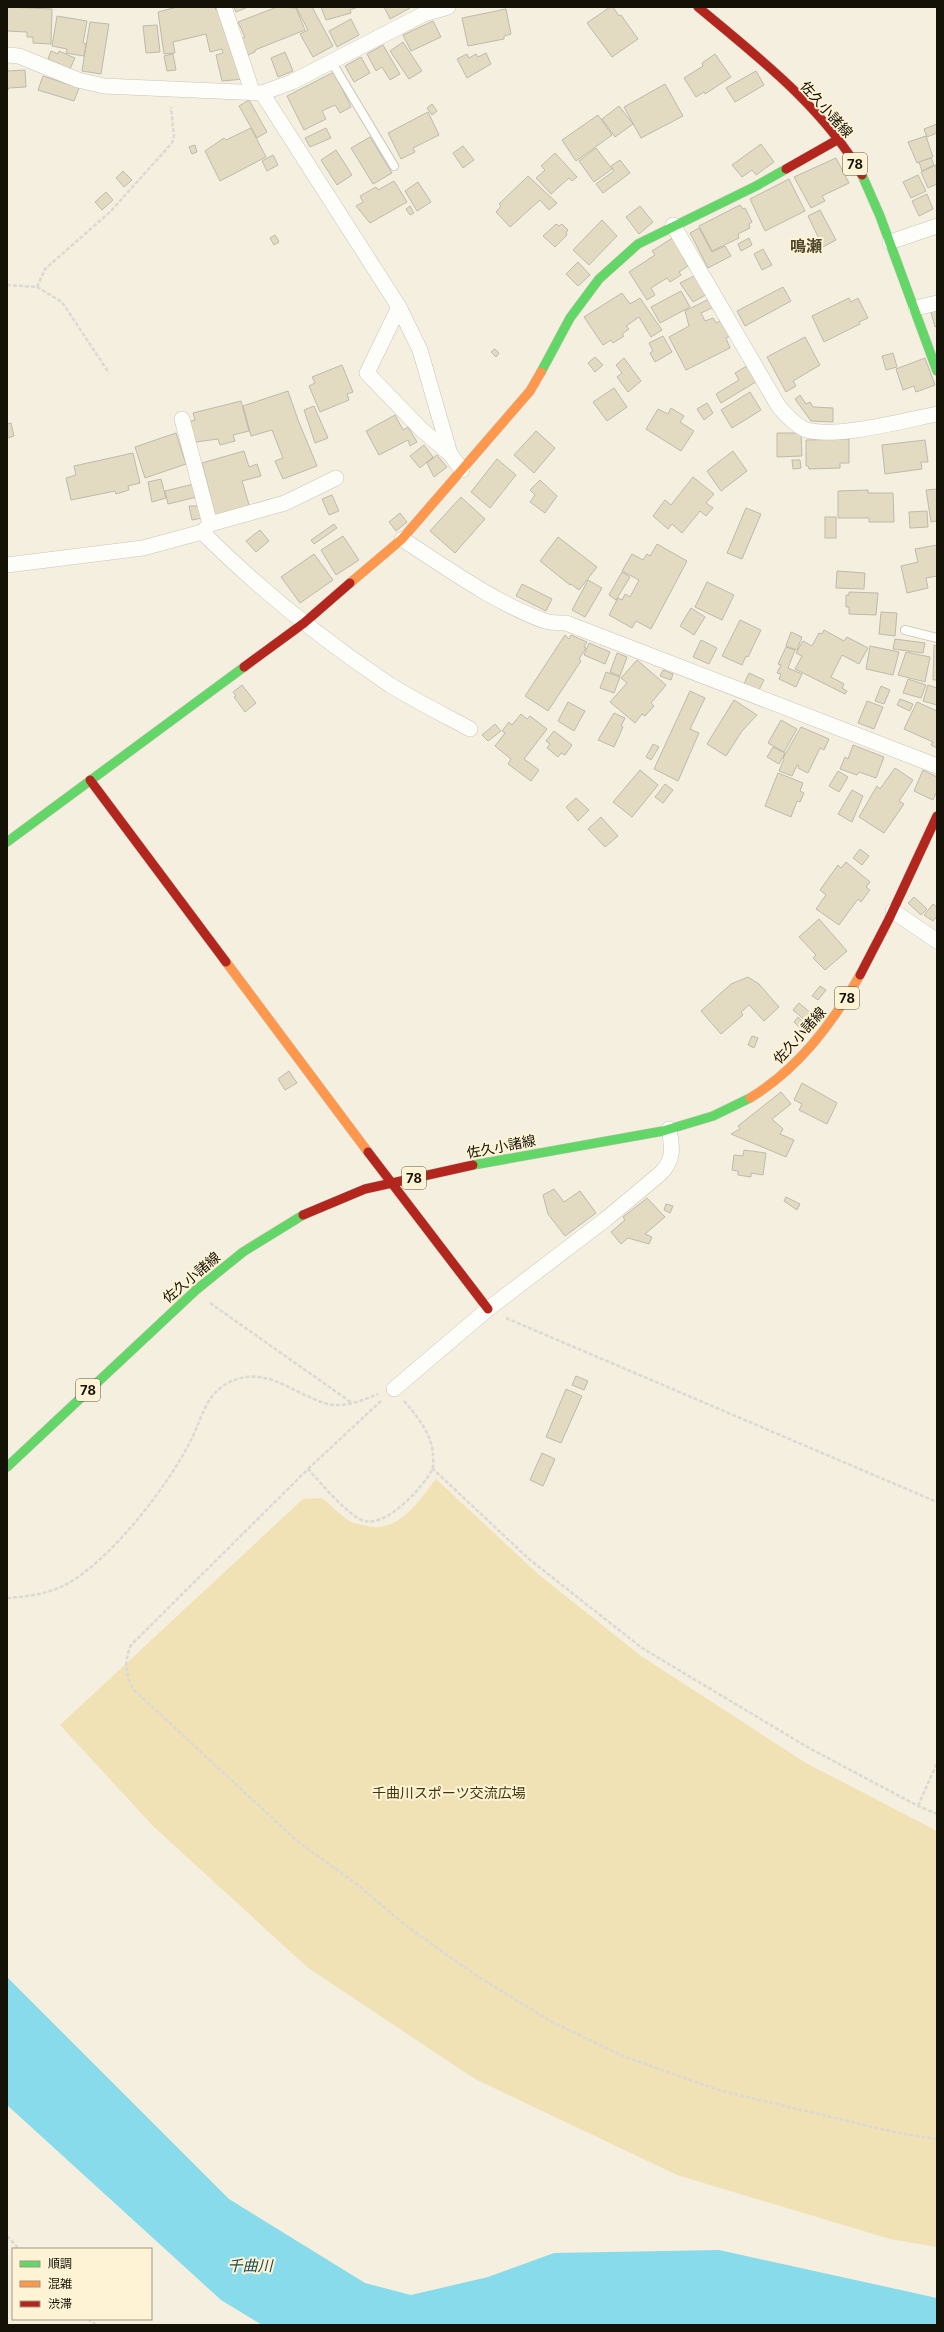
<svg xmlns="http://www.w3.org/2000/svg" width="944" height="2332" viewBox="0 0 944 2332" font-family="Inter,'Noto Sans JP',sans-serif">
<rect width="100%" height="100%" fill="#f4efde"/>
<path fill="#f1e2b6" d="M436 1479 538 1574 641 1656 806 1763 937 1831V2247L890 2239 677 2175 475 2079 307 1967 153 1826 60 1725 303 1499 322 1498C331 1505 339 1514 348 1520 352 1523 358 1524 363 1525 397 1536 418 1502 436 1479Z"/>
<polygon fill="#88dbea" points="7,1977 229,2199 365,2283 411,2295 488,2277 554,2253 719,2250 937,2298 937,2325 262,2325 221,2300 7,2105"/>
<g fill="#e2dac1" stroke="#bebaac">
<polygon points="7,7 52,9 51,44 33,43 33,37 27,37 27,32 7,31"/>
<polygon points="177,7 215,7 216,10 219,9 244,79 222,81 216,55 223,53 222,49 210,52 206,34 173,42 175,53 164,54 158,12"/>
<polygon points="234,7 248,7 236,12"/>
<polygon points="277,7 296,8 305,30 255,50 255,52 248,55 241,39 245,37 238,22"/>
<polygon points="296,7 312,7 333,46 313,57 300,34 308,30"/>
<polygon points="321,7 358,7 350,10 351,13 326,20"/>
<polygon points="384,7 409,7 410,8 390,19"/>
<polygon points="610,7 613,7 619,16 621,15 638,39 612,57 587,23"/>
<polygon points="506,9 511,34 504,36 504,39 468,46 462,18"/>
<polygon points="57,16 87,21 83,43 86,44 84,56 66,53 67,49 52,46"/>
<polygon points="351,19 359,35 337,47 329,31"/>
<polygon points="433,21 441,37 411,51 403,35"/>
<polygon points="90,22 109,24 101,74 82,71"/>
<polygon points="157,25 160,52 146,53 143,26"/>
<polygon points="403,42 422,71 409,79 390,51"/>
<polygon points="383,45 400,74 390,80 382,67 376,71 367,54"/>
<polygon points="51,51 58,54 59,51 75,58 70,69 48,59"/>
<polygon points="285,52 293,71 278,77 271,58"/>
<polygon points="486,53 491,64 467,78 457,59 467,54 469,58 476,54 478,57"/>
<polygon points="173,54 176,70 167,71 164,56"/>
<polygon points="715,54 731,77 705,94 704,92 696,97 684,78 703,66 702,63"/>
<polygon points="361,57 370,73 354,82 345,66"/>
<polygon points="7,65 8,71 25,70 26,87 9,88 7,91"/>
<polygon points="756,71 764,85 735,102 726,88"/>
<polygon points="334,72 351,107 340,113 335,105 322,111 326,119 304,130 287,96"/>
<polygon points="43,76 79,88 74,101 38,90"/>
<polygon points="665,84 683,116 641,138 624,107"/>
<polygon points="249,100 267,132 257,138 239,106"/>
<polygon points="432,104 437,111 432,115 427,108"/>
<polygon points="619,106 633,124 615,137 602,119"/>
<polygon points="428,112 439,135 413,148 415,152 401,159 388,133"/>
<polygon points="598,115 612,135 576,161 562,140"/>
<polygon points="937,124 937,133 927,137 924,129"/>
<polygon points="251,128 266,157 220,181 205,151 224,138 226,140"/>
<polygon points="326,128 331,138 310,147 305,138"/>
<polygon points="926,136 933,157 917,163 908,142"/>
<polygon points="370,137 392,173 373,184 351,148"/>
<polygon points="761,144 774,162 756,175 752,170 742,177 732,165"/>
<polygon points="195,145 197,152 192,154 189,147"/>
<polygon points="463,146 474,160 463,168 453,153"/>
<polygon points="596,148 612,169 594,182 579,161"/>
<polygon points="336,150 352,175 337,185 321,160"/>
<polygon points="555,153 577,177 572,181 569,178 551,194 536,178 545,170 541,166"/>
<polygon points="273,155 278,165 267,171 262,161"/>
<polygon points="836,158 849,183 822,196 825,201 811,208 794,177"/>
<polygon points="931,158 934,165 922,171 919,162"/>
<polygon points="620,160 630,173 603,193 596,184 614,171 611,166"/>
<polygon points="936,165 937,184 928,188 921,172"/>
<polygon points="123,171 132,180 124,187 116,178"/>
<polygon points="918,175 926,191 911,198 903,182"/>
<polygon points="528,176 557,203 549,210 540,200 510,227 496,212 501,206 499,204"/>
<polygon points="789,179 805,211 765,231 750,199"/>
<polygon points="394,181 407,202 370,223 356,206 363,202 360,196 376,187 378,190"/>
<polygon points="418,182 431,202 417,211 405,191"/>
<polygon points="106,192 113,200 102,210 95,202"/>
<polygon points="927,194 933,209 919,216 912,201"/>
<polygon points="740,205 743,209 745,208 752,222 749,224 750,228 738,234 739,238 712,251 699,226"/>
<polygon points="410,206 414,213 410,215 406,209"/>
<polygon points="640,206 653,222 639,234 626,217"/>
<polygon points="820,210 836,240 823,247 808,216"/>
<polygon points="602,220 617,236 589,265 573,250"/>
<polygon points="556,224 559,226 562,224 568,230 566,233 567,235 555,247 543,236"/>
<polygon points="699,228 712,252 725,246 731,256 708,268 690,233"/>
<polygon points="275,235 279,242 274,245 270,238"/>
<polygon points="674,237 684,254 682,256 688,266 679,272 681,275 670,282 667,278 651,288 655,295 647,300 629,272 655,255 652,251"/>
<polygon points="749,238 752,245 741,251 738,244"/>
<polygon points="763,249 772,265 762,270 754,254"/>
<polygon points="578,262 590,275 578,286 566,274"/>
<polygon points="698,274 709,293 693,302 680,283"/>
<polygon points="783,287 791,301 745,326 737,311"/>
<polygon points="681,291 690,307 660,323 651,307"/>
<polygon points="622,293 630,304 640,298 662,330 651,337 639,317 626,326 629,329 622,334 624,336 613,343 611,340 603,345 584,317"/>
<polygon points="849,298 851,302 858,298 868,318 859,322 860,324 824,342 812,316"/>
<polygon points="709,299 714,307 701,313 705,321 713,318 716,323 722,320 730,336 726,338 730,348 686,370 669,337 689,326 685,311"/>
<polygon points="937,310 937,326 935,327 931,312"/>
<polygon points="663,336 672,352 655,362 650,353 653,351 649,343"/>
<polygon points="805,337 820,365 793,381 796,386 786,392 767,357"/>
<polygon points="495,349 499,353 496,357 491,352"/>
<polygon points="893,353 897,367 886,370 882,356"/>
<polygon points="595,357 603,365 595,372 588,363"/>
<polygon points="624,358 641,381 628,392 617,377 622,373 616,365"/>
<polygon points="925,358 935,385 916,392 914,386 903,390 896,369"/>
<polygon points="750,364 759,380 721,403 716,394 739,380 735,373"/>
<polygon points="342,365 353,392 347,394 349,400 320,412 309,386 315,383 312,377"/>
<polygon points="614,388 627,407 607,421 593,402"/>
<polygon points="288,391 298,420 317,466 283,479 275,461 283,458 272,430 251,436 243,406"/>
<polygon points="750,392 761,410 732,428 721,410"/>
<polygon points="800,395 806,404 810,402 813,407 833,408 833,422 811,421 795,399"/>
<polygon points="241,401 249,431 233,435 235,441 220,445 218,439 196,442 188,422 195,420 193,413"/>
<polygon points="707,403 713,413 704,420 697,409"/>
<polygon points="314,406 328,438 315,443 304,410"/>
<polygon points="671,408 684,416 680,422 694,431 681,451 646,429 658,409 668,414"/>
<polygon points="395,415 403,430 408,427 417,442 410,446 408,440 379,455 366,431"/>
<polygon points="11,423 14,436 7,438 7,424"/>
<polygon points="536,431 555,448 534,473 514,455"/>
<polygon points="176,433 186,464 145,478 135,447"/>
<polygon points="777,433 801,433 802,456 777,457"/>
<polygon points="849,439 849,463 840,463 840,468 809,469 808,466 806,466 806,440"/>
<polygon points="925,440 928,462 921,462 922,469 885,474 882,445"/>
<polygon points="424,445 433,457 420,468 410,456"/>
<polygon points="244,451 249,467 257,464 261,476 242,481 250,508 216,519 202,463"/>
<polygon points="733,451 747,471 721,491 707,471"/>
<polygon points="133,453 140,483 128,486 129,490 116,494 115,491 71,500 66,478 76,475 74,466"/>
<polygon points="437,455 447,467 434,477 427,463"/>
<polygon points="497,459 516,475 490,508 471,492"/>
<polygon points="792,460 800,460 801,468 793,469"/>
<polygon points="693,477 714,494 706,503 713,508 706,516 700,511 682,533 672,524 668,529 653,516 665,500 671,505"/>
<polygon points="161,479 166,498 152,502 148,482"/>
<polygon points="540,480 557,496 545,513 530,502 535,495 530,490"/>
<polygon points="194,484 197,497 168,504 165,491"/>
<polygon points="937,489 937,521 931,522 926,490"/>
<polygon points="868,490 868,493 893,493 894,522 869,522 869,518 838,518 838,491"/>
<polygon points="332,495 339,511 329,515 322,499"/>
<polygon points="461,497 485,519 455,553 430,531"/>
<polygon points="189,506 200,506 202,518 192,520"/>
<polygon points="746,508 761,514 742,559 727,553"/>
<polygon points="927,511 928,527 910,528 909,512"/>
<polygon points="400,513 407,522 396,531 389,522"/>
<rect x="825" y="517" width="11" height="21"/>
<polygon points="334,524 337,528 314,544 311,540"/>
<polygon points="260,530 269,541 256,552 246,541"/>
<polygon points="343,536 359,560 336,575 321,550"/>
<polygon points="558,537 597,567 579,590 571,584 570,585 540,561"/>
<polygon points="657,544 687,561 651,629 636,621 632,628 609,615 618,598 622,600 625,594 630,597 639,580 622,571 632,554 643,560 647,554 650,556"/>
<polygon points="937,545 937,576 926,578 928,588 907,593 901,566 918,562 915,549"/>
<polygon points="314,554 333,580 300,603 281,577"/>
<polygon points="837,571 865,573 864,589 836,588"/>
<polygon points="622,572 630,577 616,600 609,595"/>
<polygon points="588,580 602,588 585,617 572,610"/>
<polygon points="707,582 734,595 722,620 695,607"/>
<polygon points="522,584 552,599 546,611 516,596"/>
<polygon points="849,592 878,593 876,615 849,614 849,607 846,607 846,595 849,595"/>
<polygon points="691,608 705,617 694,635 680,626"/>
<polygon points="881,612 897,613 895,636 879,634"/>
<polygon points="740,620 761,630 748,657 746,656 742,665 722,656"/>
<polygon points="824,630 844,641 847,637 868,648 859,664 842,655 831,677 844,684 842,688 847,691 845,694 795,669 802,656 796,653 803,641 812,646 819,633 822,634"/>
<polygon points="791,632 802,637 797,650 786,646"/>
<polygon points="565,635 569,639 571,635 587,642 584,647 586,648 579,659 581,661 548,711 525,696"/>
<polygon points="895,639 925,643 923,653 893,649"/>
<polygon points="701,640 717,648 709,664 693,657"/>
<polygon points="589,643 610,652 605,664 584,655"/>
<polygon points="934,645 937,646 937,680 933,680"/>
<polygon points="870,646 899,652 893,675 866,669"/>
<polygon points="786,647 795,650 788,668 802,674 796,687 779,679 781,674 777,673 781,665 778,664"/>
<polygon points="906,652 930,657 925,682 898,675"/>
<polygon points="617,653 627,657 620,676 610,672"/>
<polygon points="637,660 666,685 651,703 654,706 645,716 642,714 635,723 610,702 627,683 621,678"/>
<polygon points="663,670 673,674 671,680 660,676"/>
<polygon points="606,672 620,677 614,693 600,688"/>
<polygon points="749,673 764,680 759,690 744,684"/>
<polygon points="908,679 926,685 921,698 903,693"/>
<polygon points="242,685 256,703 245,712 234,697 236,696 233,692"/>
<polygon points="928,685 937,688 937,705 923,701"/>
<polygon points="881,686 890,690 884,704 875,701"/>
<polygon points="690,691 705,698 690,729 699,733 678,781 654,769"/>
<polygon points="900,699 913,704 910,711 897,705"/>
<polygon points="734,700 757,715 742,731 726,756 707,744"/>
<polygon points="867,701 883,707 874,729 858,723"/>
<polygon points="568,702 585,711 574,731 558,721"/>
<polygon points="917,702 937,711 937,748 931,745 933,742 904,729"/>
<polygon points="614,713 625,718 621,726 623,727 614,747 598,740"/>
<polygon points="521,714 527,719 530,716 547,729 524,759 539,770 531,781 508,764 511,759 495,746 505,733 502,731 509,722 512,725"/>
<polygon points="781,720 797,729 784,752 768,743"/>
<polygon points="495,724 501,731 488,741 482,735"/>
<polygon points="801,727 829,739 824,750 820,748 808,773 798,768 799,766 797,765 792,776 779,771 784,759 783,758"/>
<polygon points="554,731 572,745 565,755 561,753 558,757 547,748 550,744 546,741"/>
<polygon points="653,744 659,747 651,760 646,757"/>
<polygon points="853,745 884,757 876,778 859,772 857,775 840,769 845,757 848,759"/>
<polygon points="773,747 785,753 779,764 767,757"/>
<polygon points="895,768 913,780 899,801 904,804 884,833 859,817 877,786 880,789"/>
<polygon points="640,770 658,785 632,817 613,802"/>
<polygon points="923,770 937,777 937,791 933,800 914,791"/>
<polygon points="838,771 848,777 839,792 829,786"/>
<polygon points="778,773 803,783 800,791 804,793 800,802 797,801 791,817 765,806"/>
<polygon points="665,784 673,790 663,803 655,797"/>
<polygon points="852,790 863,796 852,822 838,814"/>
<polygon points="576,798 589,810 578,821 566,807"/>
<polygon points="601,817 618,836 605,847 588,829"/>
<polygon points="860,849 869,856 862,865 853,858"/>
<polygon points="846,862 870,882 866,887 870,890 861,902 858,899 839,925 816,909 826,895 820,890 838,865 841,868"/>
<polygon points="914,897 927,909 921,915 908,903"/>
<polygon points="933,904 937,907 937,916 933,921 924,915"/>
<polygon points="819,919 847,951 825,970 813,958 816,955 799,937"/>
<polygon points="748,977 759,984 779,1007 764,1021 749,1005 741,1012 743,1015 721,1034 701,1011 731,984"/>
<polygon points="820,986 826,990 818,1000 812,996"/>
<polygon points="799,1003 812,1014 806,1021 793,1010"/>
<polygon points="798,1017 806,1025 801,1029 794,1022"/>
<polygon points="752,1036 758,1038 754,1048 748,1045"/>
<polygon points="289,1071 297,1083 285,1090 278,1079"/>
<polygon points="802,1083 837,1103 827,1124 799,1110 802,1104 794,1100"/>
<polygon points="781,1092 791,1104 772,1119 783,1129 780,1134 794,1140 786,1157 731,1134 740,1129 738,1126"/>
<polygon points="744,1150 766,1153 763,1175 751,1173 751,1177 738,1175 738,1171 732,1170 734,1155 743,1156"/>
<polygon points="554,1189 564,1202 580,1191 596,1213 565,1236 548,1214 543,1195"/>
<polygon points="786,1197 800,1204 797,1210 784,1201"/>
<polygon points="647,1198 665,1217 645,1234 652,1237 649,1244 628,1238 621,1244 611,1232 625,1220 623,1217"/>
<polygon points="666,1204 673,1206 670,1213 664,1210"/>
<polygon points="576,1376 588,1381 584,1390 572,1385"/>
<polygon points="566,1389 582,1396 561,1443 546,1437"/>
<polygon points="542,1453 555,1459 543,1486 530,1480"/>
</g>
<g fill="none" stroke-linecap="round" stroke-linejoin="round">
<g stroke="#c9c5b8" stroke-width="10">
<g id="lane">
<polyline points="331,61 394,166"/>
<polyline points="905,630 937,638"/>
</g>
</g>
<g stroke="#c9c5b8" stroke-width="16">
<g id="street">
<polyline points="224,7 252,91"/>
<polyline points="7,55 19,56 78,80 104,86 262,93 292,82 424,14 448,7"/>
<polyline points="262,93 399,307 420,350 450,454 462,470"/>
<path d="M673 225 779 407C786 415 794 424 804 429 832 440 906 420 937 414"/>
<polyline points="890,242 937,226"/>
<polyline points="399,307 367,373 421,429 450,454"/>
<polyline points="916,308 937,303"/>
<polyline points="182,419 210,524"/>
<polyline points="202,532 210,524 285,503 336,478"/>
<path d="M402 539C445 567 497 604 545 621 551 623 560 623 566 623L937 766"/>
<path d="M7 565 143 548 202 532C259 589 323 640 390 685 416 701 444 715 470 729"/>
<polyline points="893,911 937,941"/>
<path d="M394 1389 488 1309 606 1219 661 1173C675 1158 672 1147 669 1129"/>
</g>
</g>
<g stroke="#c9c5b8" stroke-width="10">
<g id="fast">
<polyline points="862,175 880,216 937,371"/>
<polyline points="541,372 570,318 599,279 638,244 756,186 786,169"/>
<polyline points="7,842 244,667"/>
<polyline points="473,1165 663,1131 713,1116 750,1098"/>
<polyline points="7,1467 196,1290 243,1252 303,1215"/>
</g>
</g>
<g stroke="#c9c5b8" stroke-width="10">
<g id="slow">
<polyline points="350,583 402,539 530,391 541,372"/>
<polyline points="226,962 368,1152"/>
<path d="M750 1098C798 1069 832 1024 860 975"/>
</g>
</g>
<g stroke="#c9c5b8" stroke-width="10">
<g id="jam">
<path d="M698 7C757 56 823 107 862 175"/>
<polyline points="786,169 837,140"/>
<polyline points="244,667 304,623 350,583"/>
<polyline points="90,780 226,962"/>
<polyline points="860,975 889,919 937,816"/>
<polyline points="368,1152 488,1309"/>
<polyline points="303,1215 365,1189 473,1165"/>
</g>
</g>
<g stroke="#dad9d4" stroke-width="2.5" stroke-dasharray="4 2" stroke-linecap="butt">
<polyline points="7,285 37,287 62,302 109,373"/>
<polyline points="37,287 45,269 110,212 172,143 174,136 171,107"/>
<polyline points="210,1303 352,1403"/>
<polyline points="506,1318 937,1502"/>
<path d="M404 1401C417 1416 432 1434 433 1455 433 1459 434 1466 432 1470 422 1488 387 1527 364 1521 348 1516 320 1482 308 1469L131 1645C124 1662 125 1673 133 1689L296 1840 359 1886 405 1925 474 1974 550 2021 623 2056 718 2090 898 2133 937 2139"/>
<polyline points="432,1468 529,1559 642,1648 809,1748 918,1806 937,1814"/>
<polyline points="308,1469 382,1400"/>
<path d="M7 1598C25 1597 47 1594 63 1586 109 1563 167 1487 190 1442 201 1422 204 1397 226 1384 265 1362 293 1395 328 1404 345 1408 363 1400 378 1394"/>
<polyline points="918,1806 937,1763"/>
<polyline points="7,2236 19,2249"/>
<polyline points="88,2319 96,2325"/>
</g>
<use href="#lane" stroke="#fdfdfa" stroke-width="8"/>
<use href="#street" stroke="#fdfdfa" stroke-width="15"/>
<use href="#fast" stroke="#63d668" stroke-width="9"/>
<use href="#slow" stroke="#ff974d" stroke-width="9"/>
<use href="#jam" stroke="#b3261e" stroke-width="9"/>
</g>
<g text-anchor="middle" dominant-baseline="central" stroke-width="4" stroke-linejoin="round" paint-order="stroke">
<g fill="#fef3d4" stroke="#5a5544" stroke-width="1">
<rect x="843" y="153" width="24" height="22" rx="3"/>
<rect x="835" y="987" width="24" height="22" rx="3"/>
<rect x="402" y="1167" width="24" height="22" rx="3"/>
<rect x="76" y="1379" width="24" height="22" rx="3"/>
</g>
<g font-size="13" font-weight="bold" fill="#141106">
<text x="855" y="164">78</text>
<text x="847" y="998">78</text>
<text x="414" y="1178">78</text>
<text x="88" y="1390">78</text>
</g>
<g font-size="14" fill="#141106" stroke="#fef3d4">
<text transform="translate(827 109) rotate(48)">佐久小諸線</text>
<text transform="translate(799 1035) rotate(-48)">佐久小諸線</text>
<text transform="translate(501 1146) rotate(-11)">佐久小諸線</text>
<text transform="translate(191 1277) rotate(-40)">佐久小諸線</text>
</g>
<g font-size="14" fill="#40340d" stroke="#fef3d4">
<text x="449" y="1792">千曲川スポーツ交流広場</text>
</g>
<g font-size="15" font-style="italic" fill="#174b57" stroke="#fef3d4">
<text x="250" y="2265">千曲川</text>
</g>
<g font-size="16" font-weight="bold" fill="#4e452b" stroke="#fef3d4">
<text x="806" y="246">鳴瀬</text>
</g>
</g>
<rect width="944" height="2332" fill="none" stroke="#141106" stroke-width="16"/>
<rect x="12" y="2248" width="140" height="72" fill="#fef3d4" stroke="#a09982"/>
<rect x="20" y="2261" width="20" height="6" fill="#63d668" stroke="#a09982"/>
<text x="48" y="2268" font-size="12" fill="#141106">順調</text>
<rect x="20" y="2281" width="20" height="6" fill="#ff974d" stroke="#a09982"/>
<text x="48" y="2288" font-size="12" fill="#141106">混雑</text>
<rect x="20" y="2301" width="20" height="6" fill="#b3261e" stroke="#a09982"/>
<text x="48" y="2308" font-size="12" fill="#141106">渋滞</text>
</svg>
